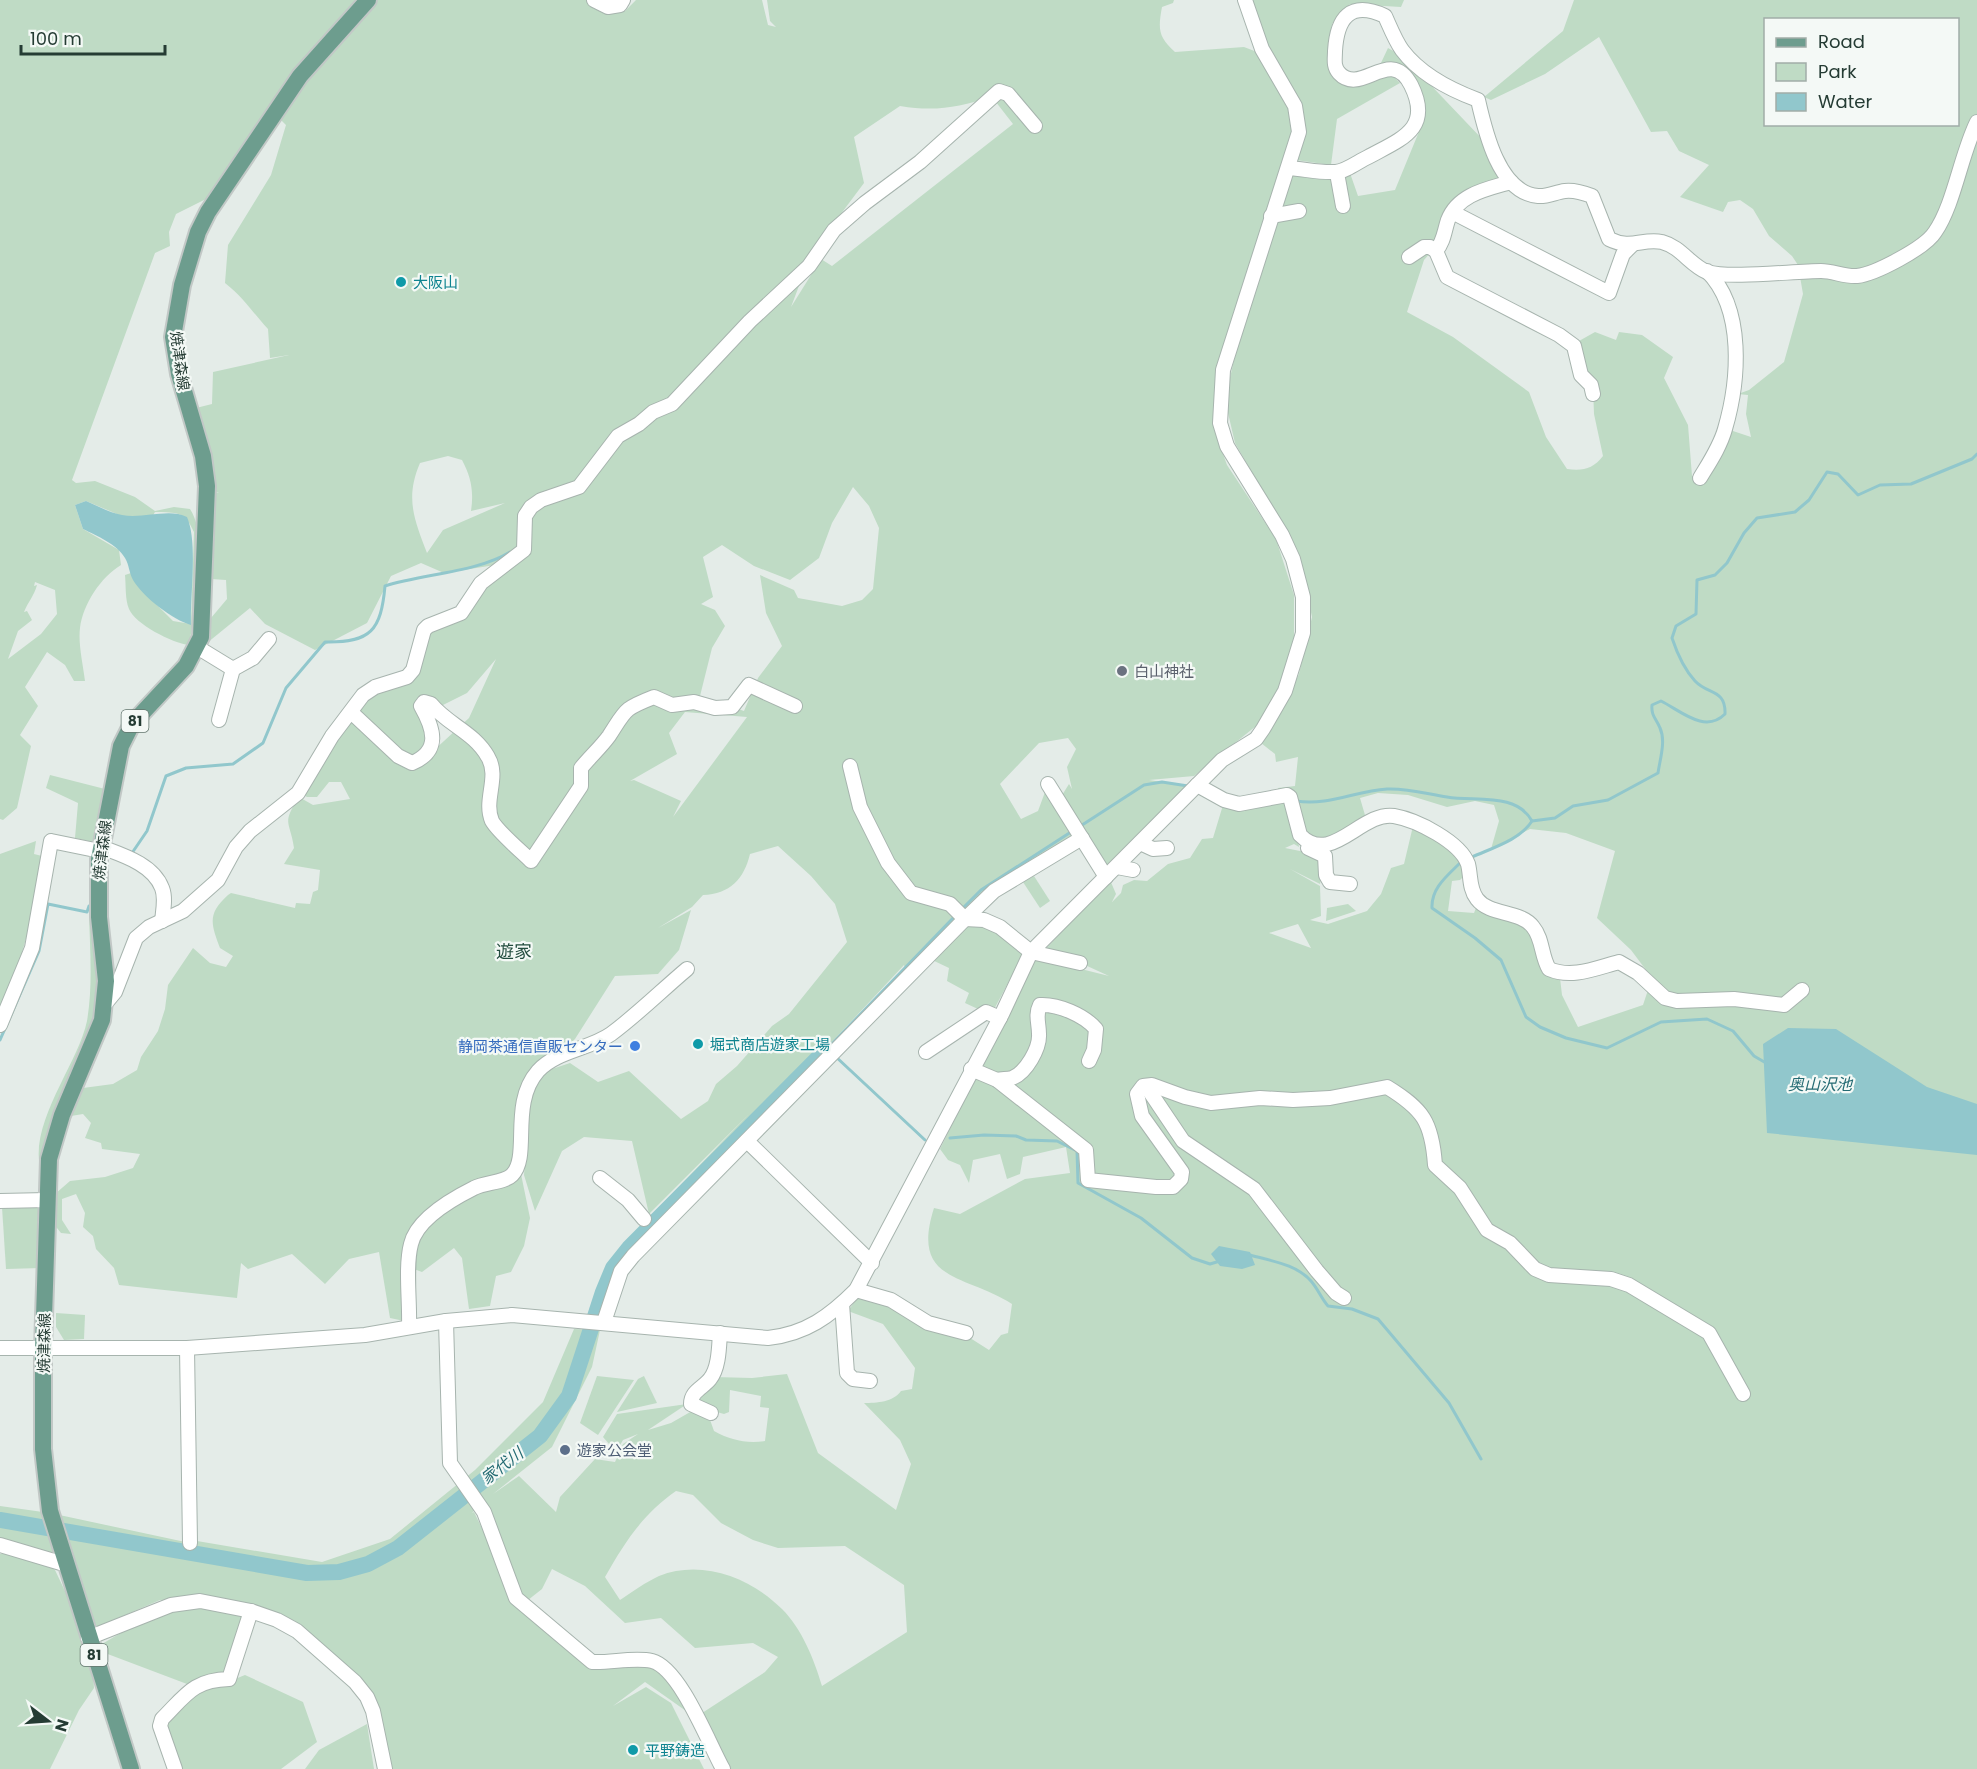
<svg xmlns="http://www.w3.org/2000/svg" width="1977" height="1769" viewBox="0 0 1977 1769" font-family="Poppins,'Noto Sans JP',sans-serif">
<rect width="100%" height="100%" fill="#e4ece8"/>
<g fill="#bfdbc5" fill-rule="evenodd">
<path d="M0 0H589L594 9 625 11 636 0H762L768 25 776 27 770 21 767 0H1174L1173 3 1162 7C1158 29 1158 37 1175 52L1244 47 1257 52 1296 119 1292 139 1238 299 1222 358 1215 396V432L1227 465 1276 539 1294 595V641L1280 695 1256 726 1194 776 1149 780 1188 786 1106 870 1084 839 965 918 1000 931 1024 953 991 1015 965 1003 969 993 947 981 949 968 928 958 620 1269 605 1315 590 1310 610 1264 632 1235 749 1114 649 1214 632 1141 584 1137 562 1151 535 1211 524 1175 529 1104 512 1177 521 1174 530 1218 524 1246 511 1272 496 1276 490 1306 469 1309 462 1258 454 1248 422 1272 411 1268 409 1322 390 1318 379 1252 349 1259 325 1284 292 1254 248 1269 241 1263 237 1298 119 1285 114 1268 96 1249 93 1236 83 1227 85 1213 76 1194 62 1199V1220L71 1234 61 1233 53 1223 55 1194 70 1181 105 1177 133 1168 140 1154 102 1149 101 1143 85 1138 91 1123 83 1114 71 1116 74 1100 83 1088 113 1084 137 1070 141 1057 158 1031 165 1009 168 985 193 948 210 963 226 967 233 956 220 948C211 924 207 914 228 895L231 893 295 908 296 903 310 904 313 892 318 890 320 870 284 864 294 848C290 820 281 825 299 797L313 805 350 799 341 782H329L317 797H307L297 792 352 712 374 691 412 670 421 639 461 613 508 563 444 573 421 563 391 576 367 623 315 650 265 624 250 608 207 643 211 618 227 599 226 580 211 579 213 494 219 492 209 494 192 409 212 404 213 372 289 355 270 358 268 329C252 312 245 299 225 283L228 245 271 175 286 125 276 115 222 191 176 214 169 232 170 246 155 253 72 480 76 483 95 481 135 497 155 511 174 507 190 509C209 537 195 612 189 645 172 643 135 624 129 609 125 600 126 585 125 575L131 573 139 587 173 621 191 624 194 532C184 510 177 513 155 512L152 517H124L86 501 75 505 83 529 119 550 121 565C101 577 83 604 80 628 78 644 83 664 85 681H74L65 665 47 652 25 687 38 706 20 735 31 746 17 808 3 820 0 819ZM992 97 1013 124 832 266 821 259 791 307 805 270 793 278 864 183 854 137 900 106C936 112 958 107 992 97ZM448 456 462 460C471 477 474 491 471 511L505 503 443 530 427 553C414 519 405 498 420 463ZM853 487 869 506 879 528 873 589 862 600 842 606 798 598 794 590 760 575 766 613 782 646 758 678 744 711 700 696 712 648 725 626 715 610 701 604 713 597 703 557 722 545 754 566 790 580 819 558 832 523ZM35 582 55 590 57 614 41 634 8 659 18 631 32 620 27 611 24 612C28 602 34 596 37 585L34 586ZM496 659 469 718 419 764 432 736 425 703 435 709 467 693ZM685 712 747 717 673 817 681 801 634 780 630 781 677 754 669 733ZM1068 738 1076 749 1067 767 1072 789 1069 784 1059 800 1048 784 1038 811 1021 819 1000 784 1039 743ZM778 846 811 876 835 904 847 942 789 1014 772 1026 737 1066 716 1084 708 1101 681 1119 629 1071 598 1082 570 1063 537 1074 575 1039 615 976 658 974 679 950 691 910 658 928 692 907 703 895C730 894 744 879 750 854ZM925 947 837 1041 829 1045 904 965 905 968Z"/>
<polygon points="1248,0 1404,0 1401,7 1350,4 1332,24 1329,63 1337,78 1387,70 1400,83 1337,119 1331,165 1296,160 1288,81 1258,27"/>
<path d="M1574 0H1977V1769H723L696 1718 645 1682 613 1706 646 1687 671 1703 704 1769H385L367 1694 295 1621 261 1607 199 1598 160 1600 95 1628 68 1562 33 1555 55 1570 91 1646 94 1688 79 1710 50 1769H0V1554L8 1553 0 1546V1506L50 1513 190 1543 197 1541 322 1562 390 1539 475 1470 543 1402 574 1329 600 1330 592 1367 552 1447 493 1494 519 1476 556 1512 560 1497 595 1459 615 1462 623 1444 638 1434 623 1440 616 1452 603 1437 617 1414 687 1404 648 1430 671 1423 692 1411 709 1417 714 1431C730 1440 747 1444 765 1441L769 1408 760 1407 761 1396 730 1390 729 1412 724 1414 696 1406 714 1377 752 1378 787 1374 818 1453 896 1510 911 1464 900 1440 864 1403C877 1403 893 1402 901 1391L912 1389 915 1368 883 1324 848 1311 862 1291 967 1336 989 1350 1001 1335 1008 1333 1012 1304C966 1274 910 1283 934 1208L960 1214 1025 1179 1070 1173 1066 1147 1023 1157 1020 1174 1007 1179 1000 1154 973 1160 969 1183 960 1165 948 1160 940 1149 1026 975 1037 958 1109 976 1085 965 1042 953 1110 880 1116 894 1112 902 1121 893 1123 885 1134 880 1147 881 1168 864 1190 858 1202 839 1213 838 1223 805 1279 795 1278 788 1295 786 1298 757 1276 762 1275 754 1261 743 1277 718 1299 674 1312 617 1298 551 1235 443 1225 400 1241 329 1292 175 1350 173 1358 196 1395 190 1425 117 1415 86 1380 65 1388 48 1404 57 1485 142 1504 179 1469 191 1440 242 1424 260 1407 312 1453 337 1529 392 1546 437 1567 469C1583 471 1593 469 1603 456L1594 414 1593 387 1581 372 1579 341 1595 332 1616 340 1619 332 1642 335 1673 357 1664 378 1688 425 1692 476 1700 478 1727 429 1751 437 1746 414 1748 395 1738 394 1749 390 1784 362 1803 294 1798 265 1792 256 1769 236 1753 209 1740 200 1728 202 1723 212 1680 197 1709 165 1679 151 1667 131 1651 132 1599 37 1545 74 1491 100 1484 97 1563 31ZM1766 20H1958V124H1766ZM1378 793 1408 795 1447 807 1475 801 1494 805 1499 821 1491 849 1530 829 1566 833 1615 851 1597 918 1631 950 1652 978 1643 1005 1578 1027 1562 995 1560 978 1534 928 1478 903 1474 913 1448 911 1452 881 1460 880 1467 873 1454 847 1413 826 1404 864 1391 868 1381 894 1367 911 1328 924 1310 920 1321 916 1320 886 1290 869 1320 884 1325 856 1285 848 1294 844 1299 847 1292 805 1305 840 1336 841 1367 822 1360 798ZM1298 924 1311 948 1269 933ZM676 1491 693 1495 721 1523 753 1540 778 1548 845 1546 904 1585 907 1632 822 1686C814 1659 802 1629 782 1609 751 1578 702 1559 659 1576 646 1582 632 1592 620 1600L605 1577C625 1542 642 1515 676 1491ZM479 1505 516 1598 474 1512 472 1513ZM552 1569 585 1586 625 1623 661 1618 695 1648 753 1643 778 1657 765 1672 696 1717 675 1677 645 1661 598 1662 523 1604 542 1589Z"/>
<polygon points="50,775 105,789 97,843 75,838 78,803 46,788"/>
<path d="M36 841 34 854 42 856C33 913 24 960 0 1012V854Z"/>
<polygon points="1034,876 1050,901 1040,908 1023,882"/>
<polygon points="1348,904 1356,911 1326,921 1327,908"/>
<path d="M94 906 102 986 98 1017 42 1174C25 1127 78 1065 87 1021 93 986 90 949 89 914Z"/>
<polygon points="42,1203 41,1268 6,1269 2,1207"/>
<polygon points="56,1313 85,1315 84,1339 64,1340 56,1327"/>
<polygon points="597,1376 634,1380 598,1435 580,1423"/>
<polygon points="644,1376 657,1403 617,1412 638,1379"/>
<path d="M206 1602 246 1610 230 1681 245 1675 303 1702 317 1742 281 1769H178L163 1728 197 1685 187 1684 105 1653 102 1644C137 1623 165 1609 206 1602Z"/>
<polygon points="367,1724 374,1769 305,1769 319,1750"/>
</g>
<g fill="#91c7cc">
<path d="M86 501C98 506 110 513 122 515 143 519 169 508 187 517 198 542 190 594 191 625 173 620 143 597 133 580 129 573 129 564 125 558 117 544 97 536 83 529L75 505Z"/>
<polygon points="1788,1028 1836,1029 1927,1087 1977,1104 1977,1155 1767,1133 1763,1044"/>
<polygon points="1219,1246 1250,1252 1255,1265 1242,1269 1220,1266 1211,1254"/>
</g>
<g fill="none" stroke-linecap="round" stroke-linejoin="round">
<g stroke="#91c7cc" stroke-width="3">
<path d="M1296 801C1329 806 1355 791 1387 789 1408 788 1427 794 1447 797 1475 802 1516 792 1532 821"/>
<polyline points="1079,827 1144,785 1162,782 1188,786"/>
<path d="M132 853 147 831 166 776 186 768 233 764 263 743 286 688 325 642C371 643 381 630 385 586 423 574 478 572 510 552"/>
<path d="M1472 857C1492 848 1520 840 1532 821L1555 818 1573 806 1608 800 1658 773C1660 759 1666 741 1660 728 1656 718 1651 716 1652 705L1661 701C1681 711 1705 734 1725 714 1726 689 1708 695 1695 681 1684 669 1677 653 1672 638L1676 626 1696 614 1697 580 1715 575 1727 563 1744 533 1757 518 1795 512 1809 500 1827 472 1838 474 1858 495 1880 485 1911 484 1972 459 1977 454"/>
<path d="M1461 862C1447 876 1431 888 1432 908L1475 938 1501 960 1526 1017 1540 1027 1566 1038 1607 1048 1661 1022 1707 1019 1733 1031 1754 1056 1766 1063"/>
<polyline points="962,909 981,890 1074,830"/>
<polyline points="0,1040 39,951 48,904 87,912 89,906"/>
<polyline points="830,1052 827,1049 955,916"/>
<polyline points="835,1056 925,1140"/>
<polyline points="950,1138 984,1135 1016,1136 1026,1140 1057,1141 1077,1151 1078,1183 1141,1218 1192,1258 1210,1264 1220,1261"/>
<path d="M1250 1255C1271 1261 1296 1264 1311 1281 1318 1289 1321 1298 1328 1306L1352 1309 1378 1319 1449 1403 1481 1459"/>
</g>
<polyline stroke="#91c7cc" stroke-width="16" points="0,1520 307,1573 339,1572 368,1564 398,1548 540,1436 569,1396 603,1292 613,1268 629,1248 827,1049"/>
<g stroke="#a7b4ae" stroke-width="16">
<g id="minor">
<polyline points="594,0 608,7 620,5 623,0"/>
<path d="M1289 168C1304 169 1320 173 1335 172 1345 172 1359 161 1368 157 1401 139 1433 129 1411 85 1390 45 1361 97 1339 73 1333 66 1335 59 1335 51 1337 18 1350 0 1385 16 1390 27 1395 40 1402 50 1420 74 1451 90 1478 100 1485 131 1499 193 1538 196 1547 197 1556 192 1565 191 1574 190 1584 193 1592 196L1609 239C1631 250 1642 238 1662 242 1681 247 1690 265 1707 272 1729 279 1794 271 1821 271 1833 271 1845 277 1857 276 1875 274 1925 248 1935 232 1954 205 1961 154 1977 122"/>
<polyline points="1337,173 1343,206"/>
<polyline points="1454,213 1609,293 1623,254 1633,244"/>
<polyline points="1271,216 1299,211"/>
<path d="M1436 251C1444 241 1444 232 1448 220 1458 194 1487 189 1511 182"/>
<polyline points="1409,257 1424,247 1430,247 1436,251 1447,277 1559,335 1574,346 1581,375 1591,385 1593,394"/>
<path d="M1700 478C1709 463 1720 447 1725 429 1739 381 1745 309 1707 271"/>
<polyline points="197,647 233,669 253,658 269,639"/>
<path d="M351 712 398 756 412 763C441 751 434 729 421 706L424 702 431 704C448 725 474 732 488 757 500 777 483 800 492 821 498 832 521 851 531 861L581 786V768C590 757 601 747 609 736 626 710 623 709 654 697L672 705 694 702 715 708 732 707 749 685 795 706"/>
<polyline points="219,720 233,669"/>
<polyline points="850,766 860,807 888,863 911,893 950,904 965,919 984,920 1000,927 1031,952 1080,963"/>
<polyline points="1048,784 1106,877"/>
<path d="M1197 785 1224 800 1239 804 1287 795 1290 797 1300 835C1331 867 1361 811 1394 816 1417 820 1460 842 1468 864 1471 876 1469 889 1477 899 1490 916 1520 910 1533 927 1543 939 1541 956 1549 969 1572 979 1596 968 1619 962L1638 973 1665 998 1677 1001 1734 999 1784 1005 1802 990"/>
<polyline points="1140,843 1153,849 1167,848"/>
<path d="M101 847C122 855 153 864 162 888 166 898 163 911 162 921"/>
<polyline points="1308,848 1325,856 1326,875 1330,882 1350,884"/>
<polyline points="1117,867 1133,870"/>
<polyline points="105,1004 115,992 136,938 149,927 183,911 218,880 236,847 250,831 298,793 332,736 363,695 375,687 407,677 413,670 424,630 428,626 461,613 481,583 524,550 525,516 531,507 541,500 579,487 618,436 639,424 653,412 672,404 750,321 809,266 834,230 865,203 920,162 999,91 1008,94 1035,126"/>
<polyline points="0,1025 32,948 51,841 100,851"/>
<polyline points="926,1052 986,1012 1000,1018"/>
<path d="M971 1069 997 1080 1086 1150 1088 1180 1156 1187H1173L1181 1179 1182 1172 1142 1116 1137 1094 1143 1086 1152 1085 1185 1097 1211 1103 1260 1098 1293 1100 1330 1098 1387 1087C1423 1109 1432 1122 1435 1165L1460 1188 1487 1230 1510 1243 1535 1269 1549 1275 1611 1279 1629 1285 1709 1333 1743 1394"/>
<path d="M997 1080C1002 1079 1008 1079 1012 1078 1026 1073 1040 1048 1039 1034 1039 1023 1035 1015 1040 1005 1058 1004 1084 1015 1096 1029L1094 1050 1089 1061"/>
<polyline points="1146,1086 1183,1141 1254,1189 1317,1271 1336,1293 1344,1298"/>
<polyline points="747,1141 872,1263"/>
<polyline points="600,1178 628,1200 644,1219"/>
<polyline points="0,1201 47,1200"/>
<polyline points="856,1290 891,1300 928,1323 966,1333"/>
<polyline points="842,1304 847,1373 853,1379 870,1381"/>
<path d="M446 1321 450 1463 484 1512 516 1598 592 1662C611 1663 634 1657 652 1661 680 1668 709 1744 723 1769"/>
<polyline points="604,1322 621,1271 633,1256 965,919 994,891 1082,838"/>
<path d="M409 1326C410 1302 405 1267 411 1244 417 1219 452 1199 474 1188 485 1182 504 1183 512 1175 531 1156 509 1104 538 1071 556 1051 590 1049 611 1034 638 1014 662 990 687 969"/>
<path d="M0 1348H187L365 1335 446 1321 512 1315 768 1338C806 1334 830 1316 856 1290L1002 1014 1031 952 1222 760 1256 739 1263 729 1285 691 1303 633V597L1293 559 1282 535 1227 446 1220 423 1223 370 1299 132 1295 106 1262 49 1245 0"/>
<polyline points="187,1348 190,1543"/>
<path d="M711 1413 691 1404C691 1391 703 1388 710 1379 719 1368 719 1347 720 1333"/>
<polyline points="0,1545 64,1564"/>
<polyline points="88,1638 171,1605 200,1601 251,1611 277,1620 297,1631 355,1682 367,1697 373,1711 385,1769"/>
<path d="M175 1769 160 1726 162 1719C186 1695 193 1680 229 1679L251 1611"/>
</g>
</g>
<g stroke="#c2c8c6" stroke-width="20">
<polyline id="major" points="131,1769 50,1511 43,1449 43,1349 49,1159 62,1115 102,1020 106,981 99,917 99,859 121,746 132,724 186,666 201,637 207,486 203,456 179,374 173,337 182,285 198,232 208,212 300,76 368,0"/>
</g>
<use href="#minor" stroke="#fff" stroke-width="14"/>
<use href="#major" stroke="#6d9d8e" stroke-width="16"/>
</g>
<g fill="#0f9aa8" stroke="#f4f9f6" stroke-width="2">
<circle cx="401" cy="282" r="6"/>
<circle cx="698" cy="1044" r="6"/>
<circle cx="633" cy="1750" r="6"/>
</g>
<circle fill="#6b7280" stroke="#f4f9f6" stroke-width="2" cx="1122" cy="671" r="6"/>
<circle fill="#3f7fe0" stroke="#f4f9f6" stroke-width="2" cx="635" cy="1046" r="6"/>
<circle fill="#5c6f8a" stroke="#f4f9f6" stroke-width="2" cx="565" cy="1450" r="6"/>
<g text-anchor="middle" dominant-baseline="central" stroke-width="4.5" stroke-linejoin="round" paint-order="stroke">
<g fill="#f4f9f6" stroke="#63756e" stroke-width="1.5">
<rect x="121.5" y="710" width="27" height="22" rx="4.5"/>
<rect x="80.5" y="1644" width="27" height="22" rx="4.5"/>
</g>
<g font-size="14" font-weight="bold" fill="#253c34">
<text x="135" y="721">81</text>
<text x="94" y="1655">81</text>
</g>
<g font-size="15" fill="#0d838f" stroke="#f4f9f6" text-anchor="start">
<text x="413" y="282">大阪山</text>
<text x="710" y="1044">堀式商店遊家工場</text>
<text x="645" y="1750">平野鋳造</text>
</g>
<g font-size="15" fill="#253c34" stroke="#f4f9f6">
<text transform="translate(180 361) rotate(82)">焼津森線</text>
<text transform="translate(102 850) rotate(-83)">焼津森線</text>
<text transform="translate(44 1343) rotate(-89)">焼津森線</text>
</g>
<g font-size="15" fill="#5b616d" stroke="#f4f9f6" text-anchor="start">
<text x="1134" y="671">白山神社</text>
</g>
<g font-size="15" fill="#366cbe" stroke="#f4f9f6" text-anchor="end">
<text x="623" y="1046">静岡茶通信直販センター</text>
</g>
<g font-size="15" fill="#4e5e75" stroke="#f4f9f6" text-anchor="start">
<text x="577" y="1450">遊家公会堂</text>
</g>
<g font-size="16" font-style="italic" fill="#246b73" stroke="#f4f9f6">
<text x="1820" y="1084">奥山沢池</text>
<text transform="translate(502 1466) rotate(-38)">家代川</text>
</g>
<g font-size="18" fill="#234d3f" stroke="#f4f9f6">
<text x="514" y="951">遊家</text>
</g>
</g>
<rect x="1764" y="18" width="195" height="108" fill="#f4f9f6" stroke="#a1ada8" stroke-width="1.5"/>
<rect x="1776" y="38" width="30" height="9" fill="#6d9d8e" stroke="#a1ada8" stroke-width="1.5"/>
<text x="1818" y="48" font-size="18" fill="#253c34">Road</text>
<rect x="1776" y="63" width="30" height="18" fill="#bfdbc5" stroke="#a1ada8" stroke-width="1.5"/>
<text x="1818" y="78" font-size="18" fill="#253c34">Park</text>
<rect x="1776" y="93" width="30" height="18" fill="#91c7cc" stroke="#a1ada8" stroke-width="1.5"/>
<text x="1818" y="108" font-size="18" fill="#253c34">Water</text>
<g transform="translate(48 1721) rotate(107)" stroke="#f4f9f6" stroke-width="4.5" paint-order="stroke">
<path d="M0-4.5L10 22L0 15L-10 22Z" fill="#253c34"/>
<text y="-9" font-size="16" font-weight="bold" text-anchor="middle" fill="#253c34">N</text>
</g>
<path d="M21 45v9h144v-9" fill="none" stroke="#253c34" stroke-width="3"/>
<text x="30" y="45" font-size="18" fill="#253c34" stroke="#f4f9f6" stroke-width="4.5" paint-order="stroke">100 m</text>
</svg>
